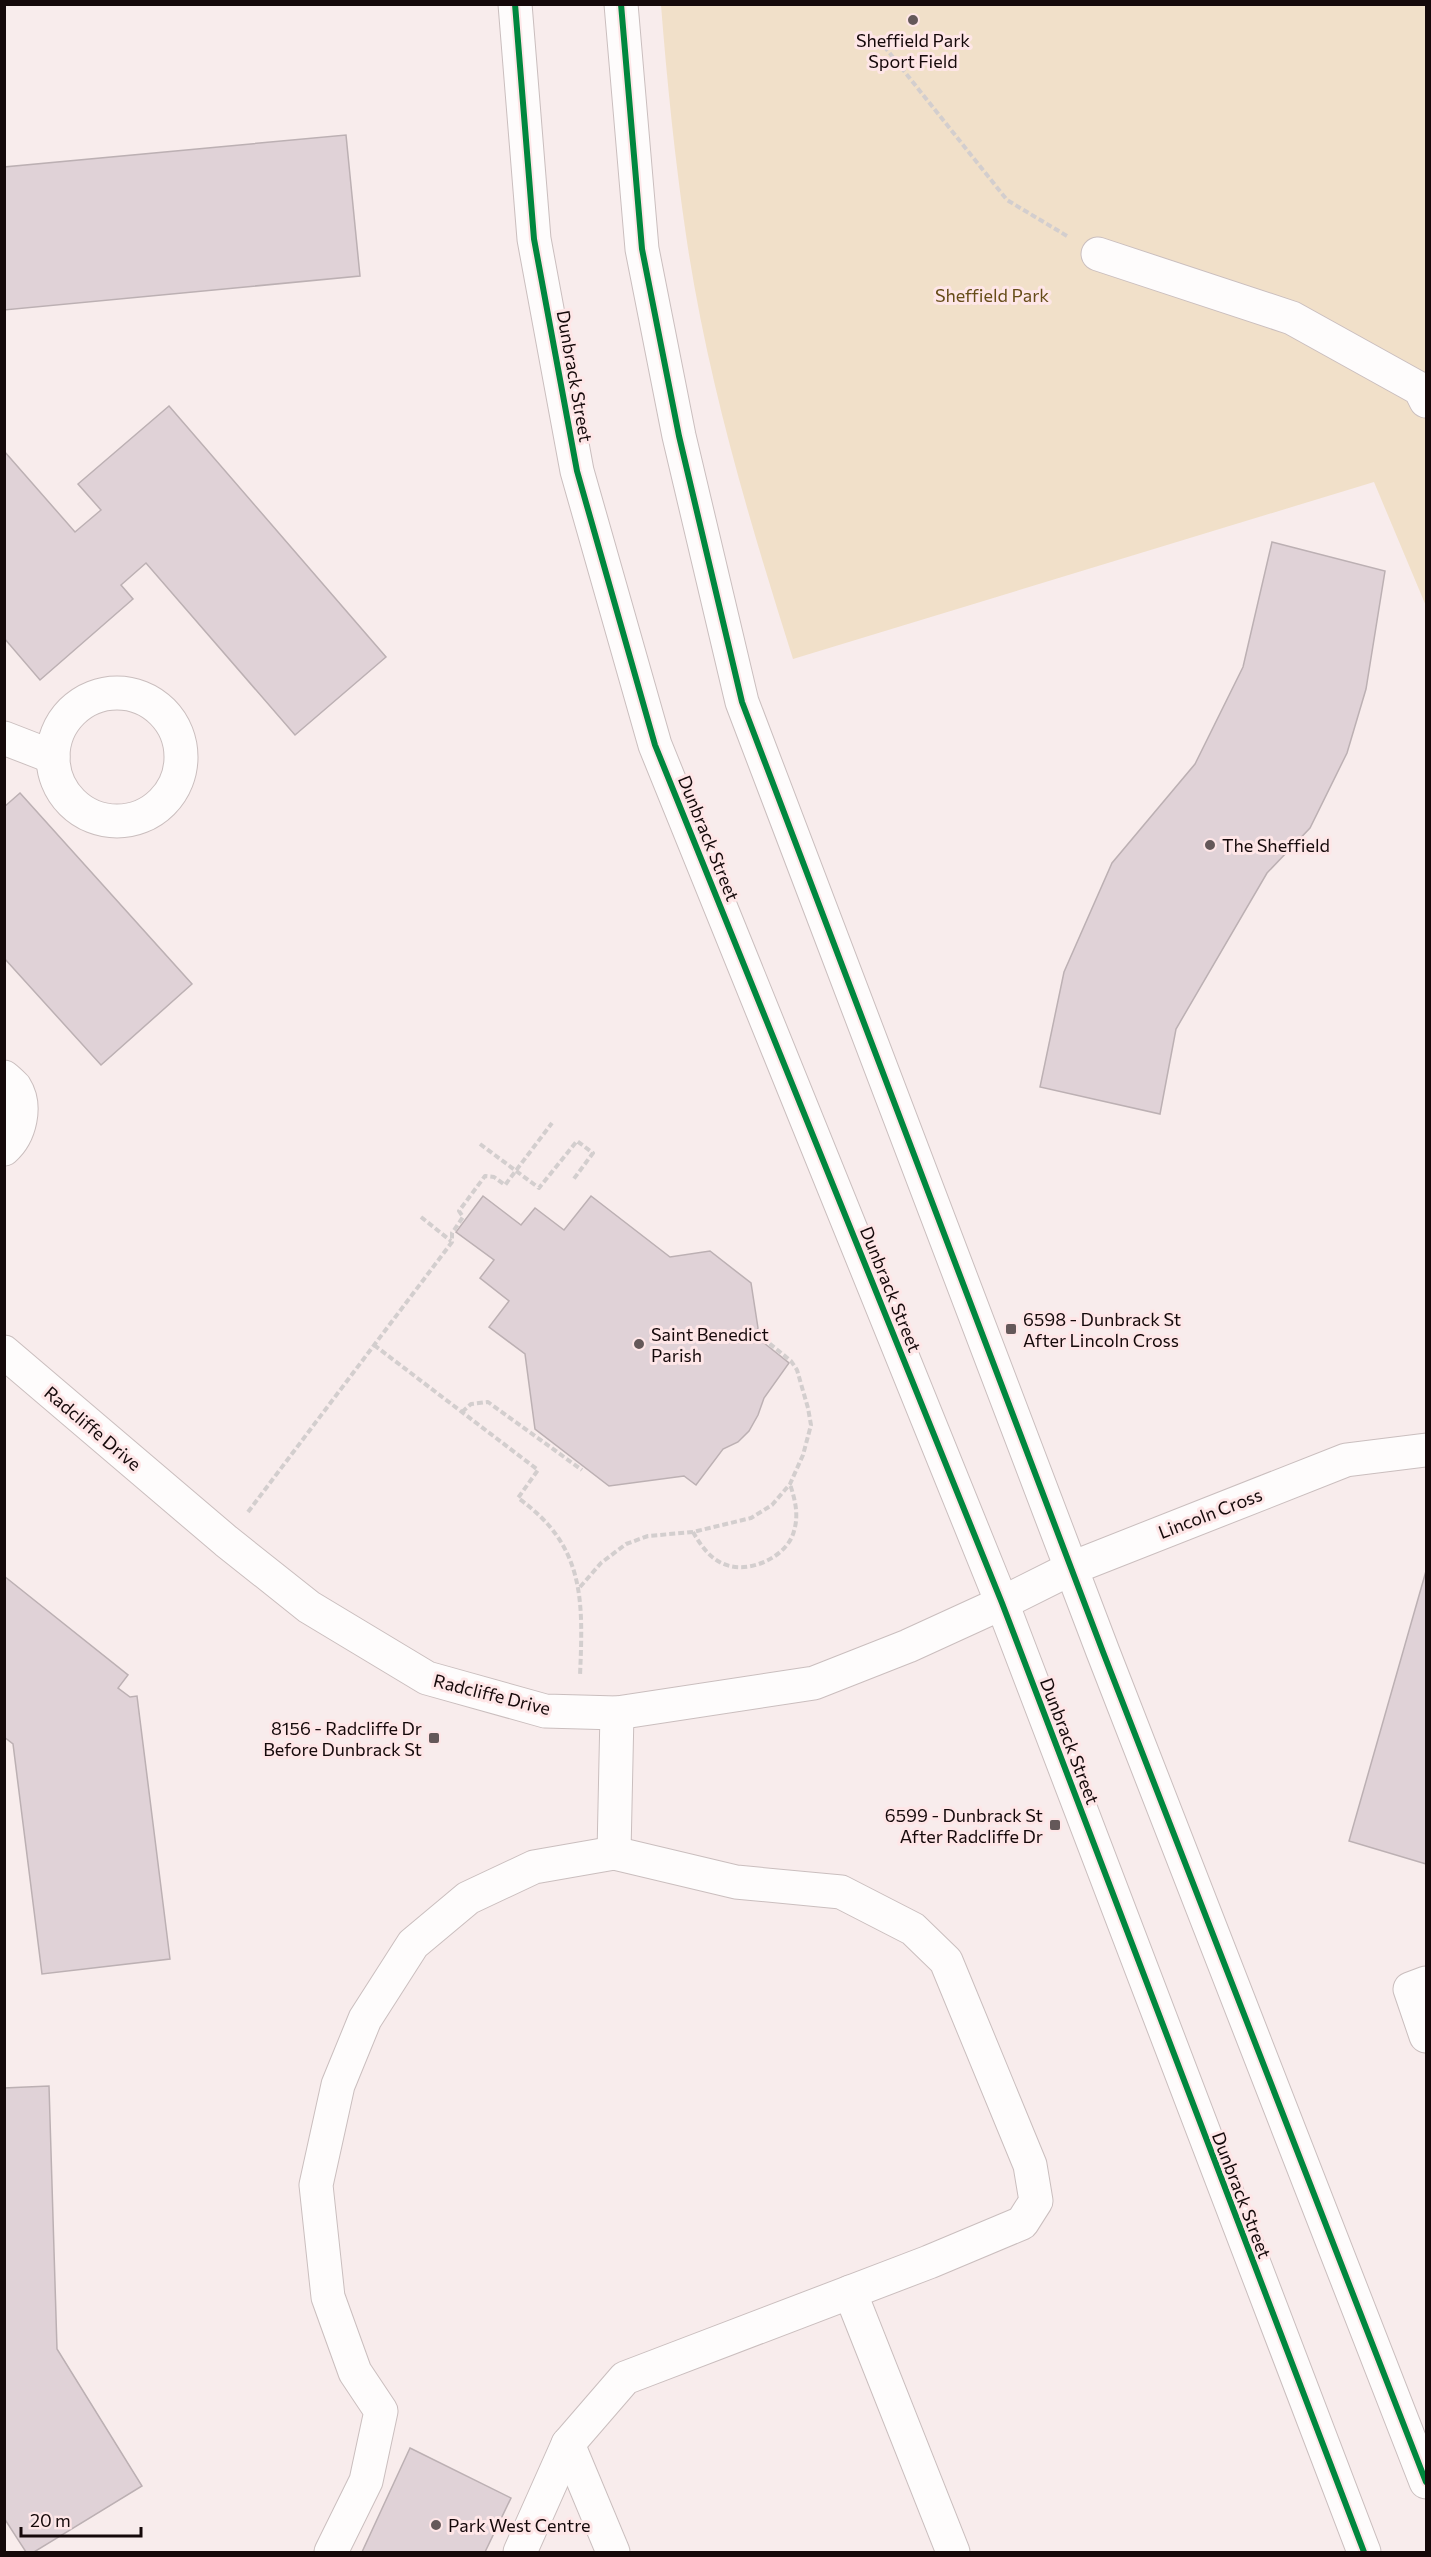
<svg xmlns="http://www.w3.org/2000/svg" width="1431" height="2557" viewBox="0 0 1431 2557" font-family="Commissioner,sans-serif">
<rect width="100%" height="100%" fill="#f8ecec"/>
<path fill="#f1e0c9" d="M661 5H1426V606L1374 482 793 659C749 520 707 379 686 235 675 159 667 82 661 5Z"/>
<g fill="#e0d2d7" stroke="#bcb0b3" stroke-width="1.5">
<polygon points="346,135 360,276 4,310 4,167"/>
<polygon points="169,406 386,657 295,735 146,563 121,585 133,599 40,680 4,638 4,451 75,532 101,510 78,484"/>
<polygon points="1272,542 1385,571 1366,689 1347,753 1310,828 1267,873 1176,1029 1160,1114 1040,1087 1064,972 1112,863 1195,764 1243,667"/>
<polygon points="20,793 192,984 101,1065 4,958 4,807"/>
<polygon points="483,1196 521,1225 535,1208 564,1230 591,1196 670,1257 710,1251 751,1283 758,1328 754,1335 789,1363 764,1398 758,1415 749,1431 738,1442 723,1449 696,1485 684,1476 609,1486 535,1429 525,1354 489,1327 509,1301 480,1278 494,1260 456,1232"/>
<polygon points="1426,1571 1426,1864 1349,1841"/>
<polygon points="4,1576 128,1675 118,1688 130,1697 137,1696 170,1959 42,1974 13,1744 4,1737"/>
<polygon points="49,2086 57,2349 142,2486 34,2552 26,2552 4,2518 4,2088"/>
<polygon points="410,2448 511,2498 485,2552 362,2552"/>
</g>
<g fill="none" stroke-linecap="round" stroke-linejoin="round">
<g stroke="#cabebe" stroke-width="35">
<g id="minor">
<polyline points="1098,254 1292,318 1420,389 1426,401"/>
<circle cx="117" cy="757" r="64"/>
<polyline points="4,738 53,757"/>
<path d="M4 1077C8 1080 12 1084 15 1087 27 1106 20 1135 4 1149"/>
<polyline points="4,1352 226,1541 309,1607 427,1678 545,1711 617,1713 814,1683 908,1646 1002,1603 1072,1568 1346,1460 1426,1450"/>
<polyline points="614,1853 617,1713"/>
<polyline points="1426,1983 1410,1989 1426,2036"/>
<polyline points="850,2292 953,2552"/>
<polyline points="568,2444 613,2552"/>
<polyline points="331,2552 366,2481 381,2411 355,2372 328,2297 316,2185 338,2085 365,2019 413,1944 468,1898 534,1867 614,1853 736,1882 841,1892 913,1929 946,1961 1030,2165 1036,2201 1022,2223 929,2262 625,2378 568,2444 520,2552"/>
</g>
</g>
<g stroke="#cabebe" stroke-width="35">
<g id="major">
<polyline points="515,4 534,239 577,471 655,745 1002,1603 1364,2552"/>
<polyline points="621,4 642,249 679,436 742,702 1103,1652 1426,2482"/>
</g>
</g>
<g stroke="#d3cece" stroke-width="4" stroke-dasharray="6 3" stroke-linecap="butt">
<polyline points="884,46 1007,200 1067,236"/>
<polyline points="480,1144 539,1188 577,1141 593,1153 573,1180"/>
<polyline points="421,1217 451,1241"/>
<path d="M374 1345 538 1470 518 1498C586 1546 583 1602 580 1676"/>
<polyline points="462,1412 471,1404 488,1402 582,1470"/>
<polyline points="248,1512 452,1242 452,1233 463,1217 459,1211 485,1176 494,1177 505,1185 552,1123"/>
<path d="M693 1532C701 1546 712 1562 730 1566 754 1572 788 1555 794 1531 799 1514 795 1500 790 1484"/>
<polyline points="580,1587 601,1563 626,1544 648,1536 693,1532 751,1518 772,1505 790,1484 803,1455 811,1425 808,1408 797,1370 791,1361 759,1335"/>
</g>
<use href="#minor" stroke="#fefcfc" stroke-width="33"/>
<use href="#major" stroke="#fefcfc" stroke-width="33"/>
<g stroke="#fee6e7" stroke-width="10">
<g id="cycleway">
<polyline points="515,4 534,239 577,471 655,745 1002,1603 1364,2552"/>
<polyline points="621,4 642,249 679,436 742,702 1103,1652 1426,2482"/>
</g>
</g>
<use href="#cycleway" stroke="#00873e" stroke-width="6"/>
</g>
<g fill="#645859" stroke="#fee6e7" stroke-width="2">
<circle cx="913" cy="20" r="6"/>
<circle cx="1210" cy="845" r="6"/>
<rect x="1005" y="1323" width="12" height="12" rx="3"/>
<circle cx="639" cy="1344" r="6"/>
<rect x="428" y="1732" width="12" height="12" rx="3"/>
<rect x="1049" y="1819" width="12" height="12" rx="3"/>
<circle cx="436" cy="2525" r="6"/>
</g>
<g text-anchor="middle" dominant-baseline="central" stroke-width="6" stroke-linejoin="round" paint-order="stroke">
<g font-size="18" fill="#15090a" stroke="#fee6e7" text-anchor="start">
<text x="913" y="40" text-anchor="middle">Sheffield Park<tspan x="913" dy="21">Sport Field</tspan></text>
<text x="1222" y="845">The Sheffield</text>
<text x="1023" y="1319">6598 - Dunbrack St<tspan x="1023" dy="21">After Lincoln Cross</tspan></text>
<text x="651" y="1334">Saint Benedict<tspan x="651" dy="21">Parish</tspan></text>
<text x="422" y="1728" text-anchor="end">8156 - Radcliffe Dr<tspan x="422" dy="21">Before Dunbrack St</tspan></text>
<text x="1043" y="1815" text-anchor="end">6599 - Dunbrack St<tspan x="1043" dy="21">After Radcliffe Dr</tspan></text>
<text x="448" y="2525">Park West Centre</text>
</g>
<g font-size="18" fill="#664c18" stroke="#fee6e7">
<text x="992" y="295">Sheffield Park</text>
</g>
<g font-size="18" fill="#15090a" stroke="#fee6e7">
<text transform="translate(575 376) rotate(80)">Dunbrack Street</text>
<text transform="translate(709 838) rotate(68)">Dunbrack Street</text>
<text transform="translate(891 1289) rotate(68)">Dunbrack Street</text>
<text transform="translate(93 1428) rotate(40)">Radcliffe Drive</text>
<text transform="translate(1210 1513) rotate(-21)">Lincoln Cross</text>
<text transform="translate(492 1694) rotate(14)">Radcliffe Drive</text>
<text transform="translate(1070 1741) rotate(69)">Dunbrack Street</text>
<text transform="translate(1242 2195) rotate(69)">Dunbrack Street</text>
</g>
</g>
<rect width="1431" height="2557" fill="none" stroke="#15090a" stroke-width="12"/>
<path d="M21 2527v9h120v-9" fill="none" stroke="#15090a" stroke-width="3"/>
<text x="30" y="2527" font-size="18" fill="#15090a" stroke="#fee6e7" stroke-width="4.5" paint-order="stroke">20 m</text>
</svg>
